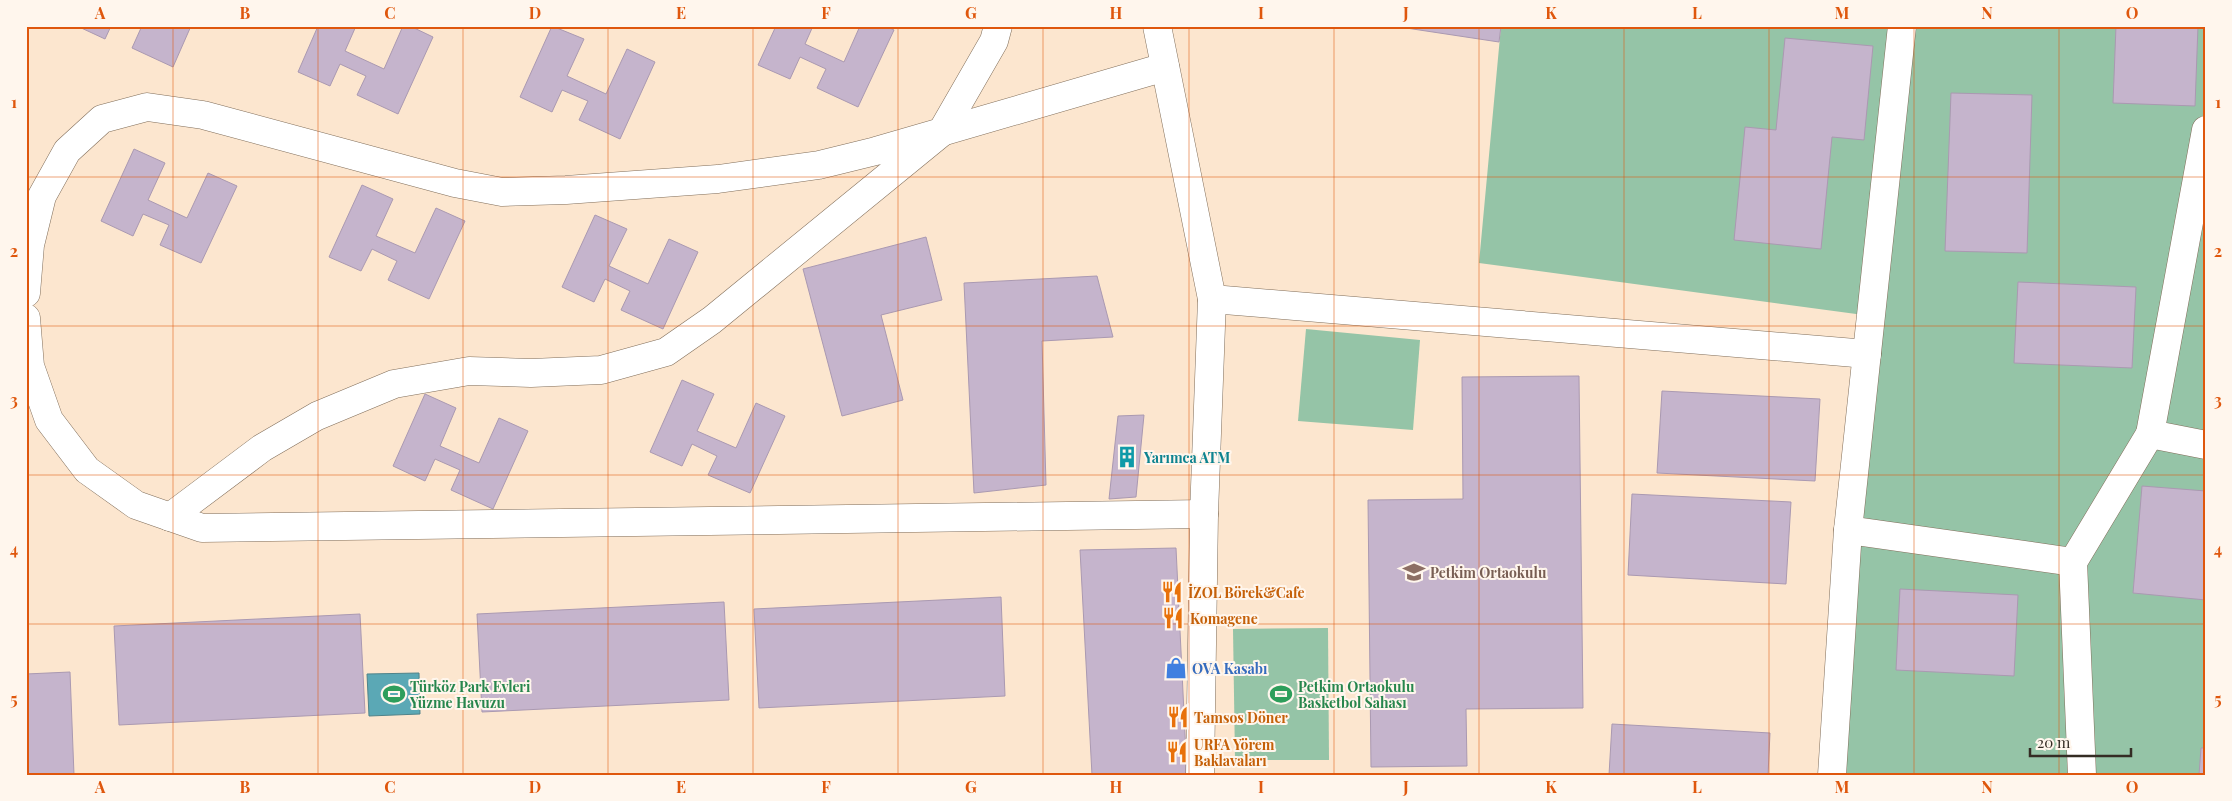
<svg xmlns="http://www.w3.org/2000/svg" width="2232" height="801" viewBox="0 0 2232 801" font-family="'Playfair Display',serif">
<rect width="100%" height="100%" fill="#fce6cf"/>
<g fill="#95c4a7">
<polygon points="1501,26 2206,26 2206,775 1832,775 1871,316 1479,263"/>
<polygon points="1306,329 1420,340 1413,430 1298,421"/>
<polygon points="1328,628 1329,760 1235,760 1233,629"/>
</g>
<polygon fill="#5ba8b5" stroke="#4f838a" points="419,673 420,714 369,716 367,674"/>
<g fill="#c5b4cc" stroke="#aa99b1">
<polygon points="77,26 111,26 105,39"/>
<polygon points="136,26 191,26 173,67 132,48 141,28"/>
<polygon points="318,26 356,26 345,51 384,69 403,26 410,26 433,37 398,114 357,95 366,76 340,64 330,86 298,72"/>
<polygon points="552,26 584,39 567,76 606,94 627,49 655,62 620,139 579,120 588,101 562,90 552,112 520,97"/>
<polygon points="776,26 813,26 805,44 844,62 860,26 886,26 894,30 858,107 817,88 826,69 800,57 790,79 758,65"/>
<polygon points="1393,26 1501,26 1499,42"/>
<polygon points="2116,26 2198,26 2195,106 2113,103"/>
<polygon points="1785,38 1873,46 1864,140 1832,137 1821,249 1734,240 1745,127 1776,130"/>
<polygon points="1951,93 2032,95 2027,253 1945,251"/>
<polygon points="134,149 165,163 148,200 187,218 208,173 237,186 201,263 160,245 169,225 143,214 133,236 101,221"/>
<polygon points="362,185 393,199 376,236 415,253 436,208 465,221 429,299 388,280 397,261 372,249 361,271 329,257"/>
<polygon points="595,215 627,229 609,266 648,284 669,239 698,252 663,329 621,310 630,291 605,279 594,302 562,287"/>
<polygon points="926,237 942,300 881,315 903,400 842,416 803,269"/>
<polygon points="1097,276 1113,337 1042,341 1046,485 974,493 964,283"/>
<polygon points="2018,282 2136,287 2132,368 2014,363"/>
<polygon points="1579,376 1583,708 1466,709 1467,766 1371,767 1368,500 1463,499 1462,377"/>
<polygon points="682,380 714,394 697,431 736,448 756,403 785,416 750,493 708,475 717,456 692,444 682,466 650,452"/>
<polygon points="1662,391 1820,399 1815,481 1657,473"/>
<polygon points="425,394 456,408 440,446 479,463 499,418 528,431 493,509 451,490 460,470 435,459 425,481 393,466"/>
<polygon points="1144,415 1136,497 1109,499 1118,416"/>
<polygon points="2142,486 2206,491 2206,600 2133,593"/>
<polygon points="1632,494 1791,502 1786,584 1628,575"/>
<polygon points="1176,548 1187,775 1092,775 1080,550"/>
<polygon points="1900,589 2018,595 2014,676 1896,670"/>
<polygon points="1001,597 1005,696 759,708 754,609"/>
<polygon points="724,602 729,700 482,712 477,614"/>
<polygon points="360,614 365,713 119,725 114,626"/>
<polygon points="70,672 74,775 26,775 26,674"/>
<polygon points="1612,724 1770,733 1768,775 1609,775"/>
<polygon points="2201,748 2206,748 2206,775 2199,775"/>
</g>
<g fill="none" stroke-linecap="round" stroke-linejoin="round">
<g stroke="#816e5a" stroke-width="29">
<g id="minor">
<polyline points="1157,26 1212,299 1204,514 1200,775"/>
<polyline points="2206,130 2150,434 2206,445"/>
<polyline points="26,293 30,245 42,196 67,151 102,119 147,107 203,115 455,183 502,192 566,190 718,179 819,165 876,151 1165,67"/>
<polyline points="1212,299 1867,354"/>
<polyline points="26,318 30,366 49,420 87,470 136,505 202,528 1204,514"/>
<polyline points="170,517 262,448 317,416 394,384 469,371 531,373 601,370 666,352 712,320 941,133 994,41 998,26"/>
<polyline points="1848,530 2073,562"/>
<polyline points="1832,775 1848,530 1902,26"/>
<polyline points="2082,775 2073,562 2150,434"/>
</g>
</g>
<use href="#minor" stroke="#fff" stroke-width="28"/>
</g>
<path fill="none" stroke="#df570d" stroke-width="1" stroke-opacity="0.55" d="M173 26V775M318 26V775M463 26V775M608 26V775M753 26V775M898 26V775M1043 26V775M1189 26V775M1334 26V775M1479 26V775M1624 26V775M1769 26V775M1914 26V775M2059 26V775M26 177H2206M26 326H2206M26 475H2206M26 624H2206"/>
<defs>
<g id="building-bare" transform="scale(1.725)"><path d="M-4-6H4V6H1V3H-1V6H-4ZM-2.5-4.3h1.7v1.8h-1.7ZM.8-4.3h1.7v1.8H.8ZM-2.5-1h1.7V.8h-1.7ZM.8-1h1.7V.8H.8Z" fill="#0f9aa8" stroke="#fff6ed" stroke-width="2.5" paint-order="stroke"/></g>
<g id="school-bare" transform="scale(1.725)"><path d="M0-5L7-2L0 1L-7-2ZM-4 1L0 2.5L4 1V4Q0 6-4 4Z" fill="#8d6e63" stroke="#fff6ed" stroke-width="2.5" paint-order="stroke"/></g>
<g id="restaurant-bare" transform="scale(1.725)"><path d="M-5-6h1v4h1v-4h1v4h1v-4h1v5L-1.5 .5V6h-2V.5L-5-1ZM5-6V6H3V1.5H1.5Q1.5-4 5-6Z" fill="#e8710a" stroke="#fff6ed" stroke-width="2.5" paint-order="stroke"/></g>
<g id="shop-bare" transform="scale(1.725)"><path d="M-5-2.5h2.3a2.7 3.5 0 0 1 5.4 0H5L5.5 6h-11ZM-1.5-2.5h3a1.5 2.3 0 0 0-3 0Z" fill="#3f7fe0" stroke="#fff6ed" stroke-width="2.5" paint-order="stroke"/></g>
<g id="stadium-bare" transform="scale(1.725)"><path d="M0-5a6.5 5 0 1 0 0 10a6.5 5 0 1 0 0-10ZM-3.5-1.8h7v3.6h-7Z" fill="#2e9e5b" stroke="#fff6ed" stroke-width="2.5" paint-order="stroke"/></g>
</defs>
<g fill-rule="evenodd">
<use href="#building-bare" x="1127" y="457"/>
<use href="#school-bare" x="1414" y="572"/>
<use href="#restaurant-bare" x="1172" y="592"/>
<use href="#restaurant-bare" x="1173" y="618"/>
<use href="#shop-bare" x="1176" y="668"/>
<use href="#stadium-bare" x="394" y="694"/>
<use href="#stadium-bare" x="1281" y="694"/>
<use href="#restaurant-bare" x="1178" y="717"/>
<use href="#restaurant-bare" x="1177" y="752"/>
</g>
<g text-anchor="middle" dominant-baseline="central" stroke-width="4" stroke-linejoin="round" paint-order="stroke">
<g font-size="14" font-weight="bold" fill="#0d838f" stroke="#fff6ed" text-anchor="start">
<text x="1144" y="457">Yarımca ATM</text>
</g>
<g font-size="14" font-weight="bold" fill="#785e54" stroke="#fff6ed" text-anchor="start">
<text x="1430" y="572">Petkim Ortaokulu</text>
</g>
<g font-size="14" font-weight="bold" fill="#c56008" stroke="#fff6ed" text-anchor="start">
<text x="1188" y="592">İZOL Börek&amp;Cafe</text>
<text x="1190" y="618">Komagene</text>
<text x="1194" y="717">Tamsos Döner</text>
<text x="1194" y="744">URFA Yörem<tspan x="1194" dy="16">Baklavaları</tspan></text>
</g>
<g font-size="14" font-weight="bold" fill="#366cbe" stroke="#fff6ed" text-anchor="start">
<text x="1192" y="668">OVA Kasabı</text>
</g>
<g font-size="14" font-weight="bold" fill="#27864d" stroke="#fff6ed" text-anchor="start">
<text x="410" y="686">Türköz Park Evleri<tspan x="410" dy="16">Yüzme Havuzu</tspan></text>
<text x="1298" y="686">Petkim Ortaokulu<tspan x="1298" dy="16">Basketbol Sahası</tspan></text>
</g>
</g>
<rect width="2232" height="801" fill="none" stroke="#fff6ed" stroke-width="55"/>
<path d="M2030 748v8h101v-8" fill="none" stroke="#342c24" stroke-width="2.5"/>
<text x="2037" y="748" font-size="15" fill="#342c24" stroke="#fff6ed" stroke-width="4" paint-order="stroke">20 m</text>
<rect x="28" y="28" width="2176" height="746" fill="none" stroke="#df570d" stroke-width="2"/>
<g font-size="16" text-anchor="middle" font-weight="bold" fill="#df570d">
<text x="100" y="19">A</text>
<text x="245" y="19">B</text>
<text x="390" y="19">C</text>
<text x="535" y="19">D</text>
<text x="681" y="19">E</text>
<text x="826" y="19">F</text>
<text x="971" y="19">G</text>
<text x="1116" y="19">H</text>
<text x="1261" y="19">I</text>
<text x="1406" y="19">J</text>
<text x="1551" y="19">K</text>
<text x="1697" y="19">L</text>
<text x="1842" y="19">M</text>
<text x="1987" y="19">N</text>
<text x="2132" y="19">O</text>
<text x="14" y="108">1</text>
<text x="2218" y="108">1</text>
<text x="14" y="257">2</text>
<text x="2218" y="257">2</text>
<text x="14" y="406">3</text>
<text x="2218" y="406">3</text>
<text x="14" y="555">4</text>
<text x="2218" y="555">4</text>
<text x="14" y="705">5</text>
<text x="2218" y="705">5</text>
<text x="100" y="793">A</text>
<text x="245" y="793">B</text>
<text x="390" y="793">C</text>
<text x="535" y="793">D</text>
<text x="681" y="793">E</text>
<text x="826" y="793">F</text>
<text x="971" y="793">G</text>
<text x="1116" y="793">H</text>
<text x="1261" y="793">I</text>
<text x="1406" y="793">J</text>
<text x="1551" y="793">K</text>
<text x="1697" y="793">L</text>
<text x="1842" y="793">M</text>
<text x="1987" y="793">N</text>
<text x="2132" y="793">O</text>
</g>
</svg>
